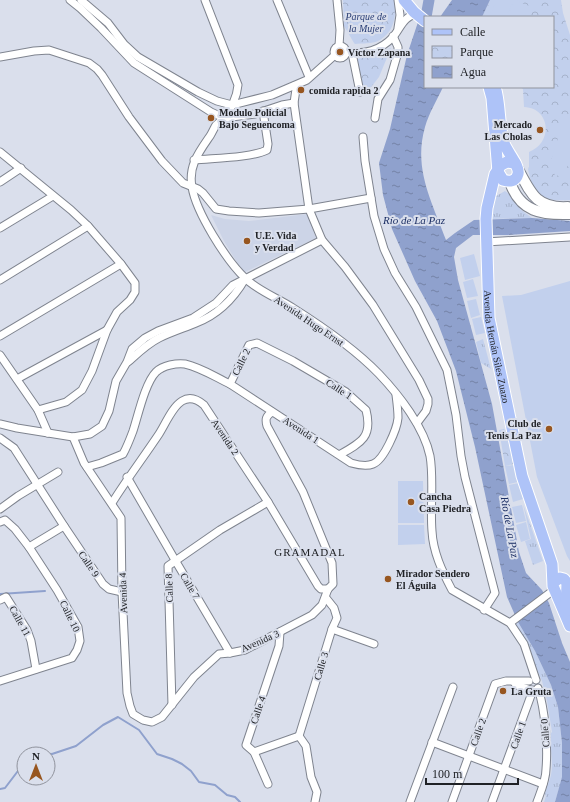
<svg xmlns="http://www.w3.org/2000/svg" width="570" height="802" viewBox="0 0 570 802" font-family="'Times New Roman',serif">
<defs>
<pattern id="grass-tufts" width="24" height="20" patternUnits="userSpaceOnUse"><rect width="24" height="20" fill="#c2d0ed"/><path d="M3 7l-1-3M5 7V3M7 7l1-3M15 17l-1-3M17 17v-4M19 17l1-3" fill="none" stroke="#a6b2cb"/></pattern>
<pattern id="park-crowns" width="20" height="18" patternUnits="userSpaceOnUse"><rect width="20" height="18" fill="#c2d0ed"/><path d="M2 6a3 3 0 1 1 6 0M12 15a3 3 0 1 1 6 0" fill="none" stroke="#a6b2cb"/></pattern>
<pattern id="water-ripples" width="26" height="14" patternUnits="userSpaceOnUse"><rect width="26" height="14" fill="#8fa1cd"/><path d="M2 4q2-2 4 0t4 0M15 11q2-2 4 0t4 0" fill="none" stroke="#7483a6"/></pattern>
</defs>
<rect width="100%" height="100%" fill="#dadfec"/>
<polygon fill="#ccd4e7" points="307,214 316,238 245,272 241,269 224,241 211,215 225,219 249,221"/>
<g fill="url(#grass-tufts)">
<polygon points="505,191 509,194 520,209 532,218 490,219 490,212 496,196"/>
<polygon points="483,339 491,369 481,363 476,342"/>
<polygon points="523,504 543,561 533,565 525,541 531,539"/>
<path d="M518 622 535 651 551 685 558 707 562 743V778L555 802H544L546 796 545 794C546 788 550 780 551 775 553 765 551 754 551 744L549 742V735L552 732 547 701 542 681 530 654 528 645 515 625Z"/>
</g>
<g fill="url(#park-crowns)">
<path d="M343 0H394C397 16 394 33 378 41 372 44 362 43 355 44L354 43 344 26Z"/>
<path d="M490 0H561L563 13 570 35V200C543 202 533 196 528 169L529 167V152C553 143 551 108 524 107L523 89 520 87H553V17H482Z"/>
<polygon points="391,48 379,77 364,96 355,60"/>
<polygon points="503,427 508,435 514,464 505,466 499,430 504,429"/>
</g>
<g fill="#c2d0ed">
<polygon points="497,0 514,0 506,17 489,17"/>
<polygon points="515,0 529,6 524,17 507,17"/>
<polygon points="568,124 570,127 570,164 556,177 551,167 551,160 561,129"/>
<polygon points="474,254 480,276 465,280 460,258"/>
<polygon points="473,279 478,296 467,298 463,282"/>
<polygon points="570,281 570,561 567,556 537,477 502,296 521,295"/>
<polygon points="476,299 480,315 471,318 467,301"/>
<polygon points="481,317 485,333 476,335 472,319"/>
<polygon points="514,465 518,482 509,484 505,466"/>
<polygon points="398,481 423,481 424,523 398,523"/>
<polygon points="519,483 523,499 513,502 509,485"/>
<polygon points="522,505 526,521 516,523 512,507"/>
<polygon points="526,522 530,539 521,542 516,525"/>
<polygon points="398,525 424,525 425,544 398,545"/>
</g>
<g fill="url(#water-ripples)">
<polygon points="452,0 490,0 482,17 440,17"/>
<path d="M418 22 425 28V87H443C437 100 429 113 425 127 413 169 432 202 446 240L455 233 474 220 532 218 570 221V231L508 235H473L456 248 454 257 458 280 492 404 519 552 526 573 542 590 549 603 562 643 570 662V802H555L562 777V743L558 707 551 685 535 651 518 622 507 597 475 447 456 371 437 321 415 281 392 229 383 195 379 163 390 129 407 55Z"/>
</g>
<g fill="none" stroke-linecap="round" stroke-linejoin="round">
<g stroke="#8fa1cd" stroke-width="2">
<polyline points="0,594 45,591"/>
<polyline points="31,754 33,752 52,754 76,746 103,725 118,717 139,730 157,754 172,759 182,764 191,771 199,782 215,785 227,795 235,797 240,802"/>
<polyline points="0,789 5,788 24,763"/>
</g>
<polyline stroke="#8fa1cd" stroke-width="11" points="426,17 429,0"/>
<g stroke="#7f848f" stroke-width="9">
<g id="street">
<polyline points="70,0 80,8 101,28 134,63 211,112 224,118 255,114 282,105 294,103"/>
<polyline points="81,0 108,23 124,44 138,57 198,92 217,101 232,105 272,95 307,80 335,55"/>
<path d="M205 0 238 85C237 97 231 110 223 118 221 121 218 123 216 125 214 128 212 133 210 136 199 152 188 166 192 187 196 212 226 260 245 278 258 291 278 298 293 308 323 327 354 348 379 374 399 395 424 427 430 456 434 478 430 508 432 531 433 552 442 571 452 590L510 623 524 644 536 680"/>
<polyline points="277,0 309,77"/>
<polyline points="337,0 340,30 339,46"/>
<polyline points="398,28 400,15 398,0"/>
<circle cx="340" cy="52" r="6"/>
<path d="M347 52C364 55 381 50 393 37 400 29 404 15 416 15"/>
<polyline points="352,53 360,92"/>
<polyline points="0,57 34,51 49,50 89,63 97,69 102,75 129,117 162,161 183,183 198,189 203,193 216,209 229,211 259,213 309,209 371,198"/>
<polyline points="294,86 296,89 294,103 309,209 322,240 345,267 373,305 419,380 428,399 428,404 426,411 417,423"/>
<polyline points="375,118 378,99 390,80 398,52 398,47 393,36"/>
<polyline points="363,137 365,161 374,216 384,249 395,273 416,307 447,370 456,415 461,456 465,477 495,593 484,610"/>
<polyline points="0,152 71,210 88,226 121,264 135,283 135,292 130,300 117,312 107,330 92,371 82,390 66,402 38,410"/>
<path d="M194 160C213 158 251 158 267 150L268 144 263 111"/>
<polyline points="0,182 21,168"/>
<polyline points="0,228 53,196"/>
<polyline points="486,242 570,237"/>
<polyline points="0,280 88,226"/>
<polyline points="0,336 121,264"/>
<polyline points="0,355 38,410 48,433"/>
<path d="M128 362C138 353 147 344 159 338 171 332 184 328 196 323 217 315 234 298 245 279"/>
<polyline points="17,379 107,330"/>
<polyline points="0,424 17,428 73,437 90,434 102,426 109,411 116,381 127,362 132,349 145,338 158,331 193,318 216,303 233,285 322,240"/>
<path d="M73 437 84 463 121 518 122 592 127 693 130 706 133 714 143 720 152 722 162 717 194 677 219 654 230 653 245 650 312 615 322 605 328 589 333 584 332 563 303 492 267 426C265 419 266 416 272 412"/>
<polyline points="0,438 14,448 64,526 103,584 109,589 122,592"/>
<path d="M339 455C361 443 373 437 366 410L346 392 293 361 257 343 249 345 230 384 351 463C358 465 366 467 373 464 384 460 397 429 398 418 398 410 397 403 396 395"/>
<path d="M87 467 101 463 123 454C127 447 130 439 133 431 138 416 145 383 156 372 163 365 177 363 185 364 202 368 215 377 230 384"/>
<polyline points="127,477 175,560 230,653"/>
<path d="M112 503C127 479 143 458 159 434 165 425 172 407 182 401 190 396 197 399 204 405L268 502 318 586 321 589H328"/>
<polyline points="0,509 18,496 58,472"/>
<polyline points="0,522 5,520 15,529 29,547"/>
<polyline points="0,600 6,597 27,630 31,641 36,669"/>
<polyline points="510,623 555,589"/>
<polyline points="332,629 374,644"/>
<polyline points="0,681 72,658 77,650 80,641 78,627 57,590 29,547 64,526"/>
<polyline points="514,682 516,685 531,690"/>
<polyline points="172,705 168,566 220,530 268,502"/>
<polyline points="299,736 332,629 337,618 334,608 326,598"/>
<polyline points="299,736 306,746 311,777 317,792 315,802"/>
<polyline points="432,742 543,784"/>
<polyline points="254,752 299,736"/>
<polyline points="268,784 254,752 246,745 279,646 280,632"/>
<polyline points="410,802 453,687"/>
<polyline points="452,802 495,684 506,681 529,681"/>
<polyline points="492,802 533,690"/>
<path d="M537 802C541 791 546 780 546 769 548 745 545 710 538 688"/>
</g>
</g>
<g stroke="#7f848f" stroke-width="12">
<g id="secondary">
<path d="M518 169C531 194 537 209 568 207"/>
<path d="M510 182C520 212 542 215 570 214"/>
</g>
</g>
<g stroke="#fff" stroke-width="13">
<g id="primary">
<polyline points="404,0 414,12 425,21"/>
<path d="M489 87 492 98 498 172 503 180C509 182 516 182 518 174 520 166 507 152 504 143 498 125 501 105 495 87"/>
<path id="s1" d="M515 163 507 162 501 165 495 174 487 208 486 219 489 318 522 476 552 564 553 586 570 626"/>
<polyline points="554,582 560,578 564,579 567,583 566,611"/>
</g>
</g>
<use href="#street" stroke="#fff" stroke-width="7"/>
<use href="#secondary" stroke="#fff" stroke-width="10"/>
<use href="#primary" stroke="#aec3f8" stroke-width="11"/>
</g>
<g fill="#975620" stroke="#dadfec" stroke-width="1.5">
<circle cx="340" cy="52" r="4"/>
<circle cx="301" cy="90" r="4"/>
<circle cx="211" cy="118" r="4"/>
<circle cx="540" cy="130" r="4"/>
<circle cx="247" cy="241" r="4"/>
<circle cx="549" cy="429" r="4"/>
<circle cx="411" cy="502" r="4"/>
<circle cx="388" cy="579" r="4"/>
<circle cx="503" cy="691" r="4"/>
</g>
<g text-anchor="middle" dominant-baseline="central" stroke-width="4" stroke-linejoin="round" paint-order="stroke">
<g font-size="10" font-style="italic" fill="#2a3e75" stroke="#dadfec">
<text x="366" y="16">Parque de<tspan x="366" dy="12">la Mujer</tspan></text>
</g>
<g font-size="10" font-weight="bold" fill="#202226" stroke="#dadfec" text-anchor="start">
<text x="348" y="52">Víctor Zapana</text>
<text x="309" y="90">comida rapida 2</text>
<text x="219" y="112">Modulo Policial<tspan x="219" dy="12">Bajo Seguencoma</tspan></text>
<text x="532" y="124" text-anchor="end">Mercado<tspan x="532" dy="12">Las Cholas</tspan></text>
<text x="255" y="235">U.E. Vida<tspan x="255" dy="12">y Verdad</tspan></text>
<text x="541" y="423" text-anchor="end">Club de<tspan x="541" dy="12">Tenis La Paz</tspan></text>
<text x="419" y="496">Cancha<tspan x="419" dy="12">Casa Piedra</tspan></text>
<text x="396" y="573">Mirador Sendero<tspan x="396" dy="12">El Águila</tspan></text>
<text x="511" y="691">La Gruta</text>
</g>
<g font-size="10" fill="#202226" stroke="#dadfec">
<text transform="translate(309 321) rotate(34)">Avenida Hugo Ernst</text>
<text stroke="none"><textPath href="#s1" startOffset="200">Avenida Hernán Siles Zuazo</textPath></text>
<text transform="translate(241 362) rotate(-63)">Calle 2</text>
<text transform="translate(339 389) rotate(33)">Calle 1</text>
<text transform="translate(301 430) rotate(33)">Avenida 1</text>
<text transform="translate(225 437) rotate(56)">Avenida 2</text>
<text transform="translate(89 564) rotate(56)">Calle 9</text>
<text transform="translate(190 586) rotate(59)">Calle 7</text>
<text transform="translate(169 588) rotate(-92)">Calle 8</text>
<text transform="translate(123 593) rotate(-92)">Avenida 4</text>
<text transform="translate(70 616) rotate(64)">Calle 10</text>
<text transform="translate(20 621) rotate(61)">Calle 11</text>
<text transform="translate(260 641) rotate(-24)">Avenida 3</text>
<text transform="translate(321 666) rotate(-73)">Calle 3</text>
<text transform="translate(258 710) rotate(-71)">Calle 4</text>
<text transform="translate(478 732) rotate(-70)">Calle 2</text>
<text transform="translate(545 733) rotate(-94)">Calle 0</text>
<text transform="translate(518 735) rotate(-70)">Calle 1</text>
</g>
<g font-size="11" font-style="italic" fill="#1c2f64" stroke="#dadfec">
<text x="414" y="220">Río de La Paz</text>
<text transform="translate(510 527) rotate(80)">Río de La Paz</text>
</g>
<g font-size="11" letter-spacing="1" fill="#202226" stroke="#dadfec">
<text x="310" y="552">GRAMADAL</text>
</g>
</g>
<rect x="424" y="16" width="130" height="72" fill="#dadfec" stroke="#90939d"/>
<rect x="432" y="29" width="20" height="6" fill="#aec3f8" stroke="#90939d"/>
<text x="460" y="36" font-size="12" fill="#202226">Calle</text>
<rect x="432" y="46" width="20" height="12" fill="url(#park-crowns)" stroke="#90939d"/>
<text x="460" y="56" font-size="12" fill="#202226">Parque</text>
<rect x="432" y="66" width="20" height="12" fill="url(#water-ripples)" stroke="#90939d"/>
<text x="460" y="76" font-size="12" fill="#202226">Agua</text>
<g transform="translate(36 766)"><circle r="19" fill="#dadfec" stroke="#90939d"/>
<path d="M0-3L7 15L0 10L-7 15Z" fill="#975620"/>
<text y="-6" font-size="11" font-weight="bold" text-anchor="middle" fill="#202226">N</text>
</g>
<path d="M426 778v6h92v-6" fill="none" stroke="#202226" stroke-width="2"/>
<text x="432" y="778" font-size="12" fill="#202226" stroke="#dadfec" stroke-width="3" paint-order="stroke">100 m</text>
</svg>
